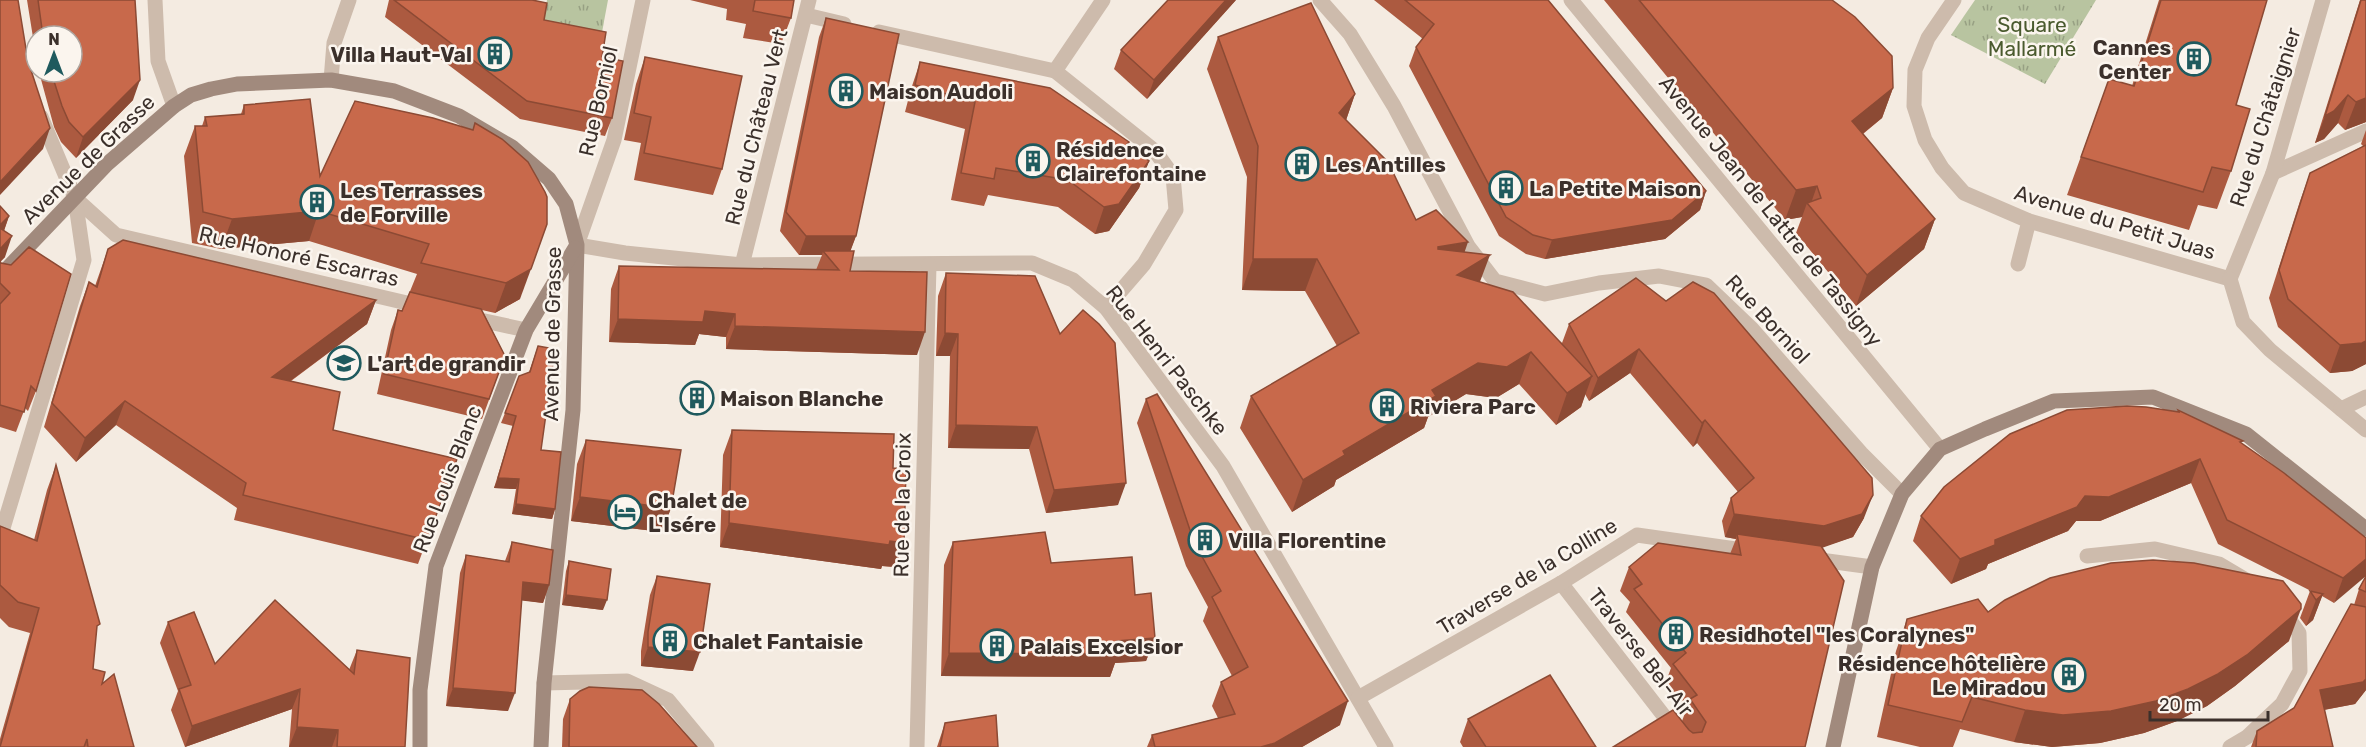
<svg xmlns="http://www.w3.org/2000/svg" width="2366" height="747" viewBox="0 0 2366 747" font-family="Rubik,sans-serif">
<defs>
<pattern id="park-tufts" width="24" height="20" patternUnits="userSpaceOnUse" patternTransform="scale(1.5)"><rect width="24" height="20" fill="#b8c4a0"/><path d="M3 7l-1-3M5 7V3M7 7l1-3M15 17l-1-3M17 17v-4M19 17l1-3" fill="none" stroke="#97a083"/></pattern>
</defs>
<rect width="100%" height="100%" fill="#f4ebe1"/>
<g fill="url(#park-tufts)">
<polygon points="547,0 608,0 600,43 541,32"/>
<polygon points="1975,0 2096,0 2045,84 1951,35"/>
</g>
<g fill="none" stroke-linecap="round" stroke-linejoin="round">
<g stroke="#cdbbac" stroke-width="15">
<polyline points="155,0 158,61 174,106"/>
<polyline points="643,0 614,140 577,245 625,253 742,265 1032,263 1073,280 1106,308 1223,466 1386,747"/>
<polyline points="1103,0 1055,71 1155,151 1173,176 1176,210 1144,264 1106,308"/>
<polyline points="1320,0 1350,34 1394,106 1468,246 1495,281 1545,294 1599,283 1659,276 1706,285 1752,329 1861,453 1902,494"/>
<polyline points="1571,0 1940,449"/>
<polyline points="1954,0 1928,38 1915,70 1914,106 1925,140 1942,168 1964,193 2029,221 2230,279"/>
<polyline points="806,15 844,24"/>
<polyline points="879,32 1055,71"/>
<polyline points="331,80 334,43 349,0"/>
<polyline points="2273,173 2366,131"/>
<polyline points="75,198 116,235 424,307"/>
<polyline points="2018,264 2029,221"/>
<polyline points="742,265 809,0"/>
<polyline points="2230,279 2273,173 2323,0"/>
<polyline points="2230,279 2243,322 2270,350 2366,430"/>
<polyline points="471,318 526,330"/>
<polyline points="2341,409 2366,397"/>
<polyline points="0,538 84,260 75,198 41,117"/>
<polyline points="2087,556 2155,549 2219,564 2246,580"/>
<polyline points="1813,559 1872,567"/>
<polyline points="1561,583 1688,747"/>
<polyline points="544,683 627,681 668,700 707,747"/>
<polyline points="1358,698 1561,583 1637,535 1750,551"/>
<polyline points="917,747 929,265"/>
<polyline points="2230,747 2247,737 2282,704 2300,671 2299,633 2284,612"/>
</g>
<g stroke="#a18a7d" stroke-width="15">
<polyline points="0,276 107,164 174,106 191,95 211,89 237,84 331,80 394,91 459,116 512,147 549,179 566,204 577,245 573,410 544,683 541,747"/>
<polyline points="420,747 420,690 436,566 526,330 575,248"/>
<polyline points="1833,747 1872,567 1902,494 1940,449 1985,429 2054,401 2153,397 2246,434 2366,529"/>
</g>
</g>
<g fill="#ac5a40">
<polygon points="27,0 135,0 133,100 76,158 61,142 54,127 39,72 72,72 72,36 36,36 36,56"/>
<polygon points="389,0 532,0 544,20 612,118 605,136 520,119 385,17"/>
<polygon points="690,0 794,0 791,18 781,44 743,38 746,24 726,20 727,9"/>
<polygon points="1236,0 1147,99 1114,69 1121,50"/>
<polygon points="1374,0 1548,0 1706,191 1700,210 1665,239 1545,259 1526,254 1499,236 1409,66 1416,47 1423,39"/>
<polygon points="1604,0 1832,0 1893,88 1882,118 1863,134 1935,219 1924,249 1856,306 1796,233 1802,217 1785,220"/>
<polygon points="2159,0 2267,0 2236,105 2231,171 2217,209 2198,205 2189,230 2067,195 2109,79 2132,86"/>
<polygon points="2360,0 2366,0 2366,122 2345,130 2338,123 2324,139 2315,143"/>
<polygon points="826,18 856,236 850,251 850,271 917,355 726,349 726,337 699,334 695,345 609,342 611,289 619,266 816,270 822,255 799,255 780,231 819,37"/>
<polygon points="1218,37 1355,94 1346,120 1416,220 1465,252 1480,282 1562,343 1569,324 1636,278 1864,518 1853,537 1822,547 1805,747 1613,747 1682,721 1685,713 1664,687 1671,668 1626,612 1630,602 1620,591 1629,567 1730,554 1736,539 1725,537 1722,521 1731,498 1738,492 1697,443 1693,447 1630,373 1589,401 1585,394 1581,407 1556,425 1519,384 1496,398 1466,394 1428,417 1424,428 1336,480 1334,486 1292,512 1240,428 1251,396 1337,346 1305,291 1242,290 1247,177 1207,69"/>
<polygon points="645,57 722,169 713,195 634,180 641,143 624,140 636,84"/>
<polygon points="920,62 1128,145 1149,161 1139,188 1109,231 1095,234 1058,207 988,195 984,206 951,200 965,129 905,112 911,89"/>
<polygon points="244,105 320,176 473,130 475,123 520,299 495,313 482,310 505,356 482,419 377,394 391,330 398,310 402,311 417,274 309,241 221,249 192,243 184,156 195,126 202,126 205,117 241,114"/>
<polygon points="2366,130 2366,364 2352,371 2330,373 2278,327 2269,298 2300,201 2310,173 2363,146 2361,144"/>
<polygon points="0,206 9,216 4,231 5,257 0,262 1,263 11,265 36,391 28,411 25,408 16,432 0,427"/>
<polygon points="108,249 376,300 367,324 291,381 333,430 457,459 418,564 234,520 237,508 116,425 76,462 44,427 80,306 89,282 95,286"/>
<polygon points="946,273 1118,505 1046,513 1029,449 948,448 950,356 936,356 938,296"/>
<polygon points="538,346 541,450 555,509 552,519 512,514 516,489 494,488 513,426 501,423 505,413 529,372"/>
<polygon points="1146,399 1340,725 1302,747 1147,747 1152,735 1218,718 1212,706 1221,682 1232,676 1203,621 1208,607 1186,566 1137,423"/>
<polygon points="2178,410 2242,444 2366,538 2334,603 2322,596 2313,620 2306,626 2300,618 2310,591 2313,592 2218,544 2191,483 2100,521 2076,521 2068,531 1988,564 1986,569 1951,584 1913,541 1921,516 2178,412"/>
<polygon points="732,430 893,468 904,543 895,567 882,566 881,569 720,547 723,455"/>
<polygon points="586,440 671,508 662,532 571,521 577,464"/>
<polygon points="56,465 96,633 93,669 102,684 134,747 0,747 0,739 30,633 9,627 0,618 0,526 34,540 47,490"/>
<polygon points="512,542 549,585 543,603 522,600 508,711 446,706 460,573 466,555 505,561"/>
<polygon points="953,542 1051,563 1135,595 1155,638 1146,661 1115,663 1110,677 941,676 944,565"/>
<polygon points="569,561 603,610 562,605 566,571"/>
<polygon points="657,576 693,671 641,666 641,651 650,595"/>
<polygon points="2366,576 2366,690 2355,704 2324,710 2333,747 2251,747 2257,731 2294,708 2354,605 2359,589"/>
<polygon points="1907,619 2289,641 2235,686 2207,706 2177,721 2144,733 2100,743 2052,747 2014,742 1960,729 1953,747 1920,747 1877,737 1896,651"/>
<polygon points="168,622 215,664 349,670 357,650 405,747 289,747 292,709 185,747 171,710 178,691 160,643"/>
<polygon points="570,699 697,747 562,747 563,719"/>
<polygon points="1468,719 1596,747 1463,747 1460,742"/>
<polygon points="945,723 998,747 937,747"/>
</g>
<g fill="#8c4a34">
<polygon points="1226,0 1236,0 1147,99 1154,80"/>
<polygon points="140,80 133,100 76,158 83,137"/>
<polygon points="1893,88 1882,118 1841,151 1852,121"/>
<polygon points="1355,94 1344,126 1339,113"/>
<polygon points="2348,95 2338,123 2324,139 2315,143 2325,116"/>
<polygon points="2366,98 2366,122 2345,130 2356,102"/>
<polygon points="50,128 43,149 0,195 0,182"/>
<polygon points="1149,161 1139,188 1109,231 1095,234 1104,207"/>
<polygon points="1817,186 1810,206 1807,203 1802,217 1785,220 1796,190"/>
<polygon points="1706,191 1700,210 1665,239 1545,259 1552,240"/>
<polygon points="319,211 309,241 221,249 232,219"/>
<polygon points="9,216 2,236 0,238 0,225"/>
<polygon points="1935,219 1924,249 1856,306 1867,275"/>
<polygon points="12,236 5,257 0,262 0,249"/>
<polygon points="806,236 856,236 849,255 823,251 822,255 799,255"/>
<polygon points="1468,242 1457,274 1426,279 1438,247"/>
<polygon points="1490,255 1478,287 1457,275"/>
<polygon points="1253,259 1317,259 1305,291 1242,290"/>
<polygon points="531,269 520,299 495,313 506,283"/>
<polygon points="376,300 367,324 263,401 272,377"/>
<polygon points="705,311 735,314 726,337 699,334 695,345 609,342 618,319"/>
<polygon points="735,326 925,332 917,355 726,349"/>
<polygon points="945,333 958,334 950,356 936,356"/>
<polygon points="2366,341 2366,364 2352,371 2330,373 2340,345"/>
<polygon points="1639,349 1630,373 1589,401 1598,378"/>
<polygon points="1531,352 1519,384 1496,398 1466,394 1428,417 1424,428 1336,480 1334,486 1292,512 1303,480 1343,451 1432,390 1478,363"/>
<polygon points="1592,376 1581,407 1556,425 1567,393"/>
<polygon points="125,401 116,425 76,462 85,438"/>
<polygon points="1705,420 1697,443 1693,447 1702,423"/>
<polygon points="956,425 1037,427 1029,449 948,448"/>
<polygon points="2200,459 2191,483 2100,521 2076,521 2068,531 1988,564 1986,569 1951,584 1960,559 1995,540 2085,496"/>
<polygon points="498,478 519,479 516,489 494,488"/>
<polygon points="1126,483 1118,505 1046,513 1054,490"/>
<polygon points="1873,495 1864,518 1853,537 1816,550 1737,534 1736,539 1725,537 1734,514"/>
<polygon points="580,497 671,508 662,532 571,521"/>
<polygon points="516,504 555,509 552,519 512,514"/>
<polygon points="729,523 904,543 895,567 882,566 881,569 720,547"/>
<polygon points="2366,559 2366,576 2334,603 2343,578"/>
<polygon points="523,582 549,585 543,603 517,600"/>
<polygon points="2323,594 2313,620 2306,626 2316,600"/>
<polygon points="566,595 607,600 603,610 562,605"/>
<polygon points="2301,609 2289,641 2235,686 2207,706 2177,721 2144,733 2100,743 2052,747 2014,742 2025,710"/>
<polygon points="1155,638 1146,661 1115,663 1110,677 941,676 949,653"/>
<polygon points="648,647 700,652 693,671 641,666"/>
<polygon points="2366,679 2366,690 2355,704 2312,712 2320,690"/>
<polygon points="453,688 515,693 508,711 446,706"/>
<polygon points="300,689 292,709 185,747 192,726"/>
<polygon points="1348,701 1340,725 1302,747 1261,747"/>
<polygon points="297,727 338,730 332,747 289,747"/>
</g>
<g fill="#c8694b" stroke="#8c4a34" stroke-width="1.5">
<polygon points="0,0 18,0 28,61 50,128 0,182"/>
<polygon points="38,0 135,0 140,80 83,137 69,122 62,106 51,72 72,72 72,36 43,36"/>
<polygon points="394,0 532,0 547,3 544,20 606,32 602,57 623,61 612,118 527,101"/>
<polygon points="755,0 794,0 791,18 753,11"/>
<polygon points="1168,0 1226,0 1154,80 1121,50"/>
<polygon points="1405,0 1548,0 1706,191 1672,220 1552,240 1533,235 1506,217 1416,47 1434,24"/>
<polygon points="1639,0 1832,0 1855,17 1892,56 1893,88 1852,121 1935,219 1867,275 1807,203 1821,198 1817,186 1796,190"/>
<polygon points="2161,0 2267,0 2236,105 2250,109 2231,171 2212,167 2203,192 2081,157 2109,79 2134,86"/>
<polygon points="2361,0 2366,0 2366,98 2356,102 2348,95 2334,111 2325,116"/>
<polygon points="1311,3 1355,94 1339,113 1388,162 1416,220 1436,210 1468,242 1438,247 1438,249 1490,255 1457,275 1513,292 1592,376 1567,393 1531,352 1507,367 1478,363 1432,390 1436,396 1343,451 1345,455 1303,480 1251,396 1359,333 1317,259 1253,259 1258,146 1218,37"/>
<polygon points="826,18 899,34 856,236 806,236 786,212"/>
<polygon points="645,57 742,76 722,169 644,153 651,117 634,113"/>
<polygon points="920,62 1050,88 1129,142 1127,144 1149,161 1119,204 1104,207 1068,180 996,168 994,179 961,173 975,102 915,85"/>
<polygon points="310,99 320,176 355,101 433,118 473,130 475,123 502,139 528,162 545,192 547,197 547,224 531,269 506,283 421,263 429,244 319,211 232,219 203,212 195,126 207,126 205,117 244,114 244,105"/>
<polygon points="2366,145 2366,341 2362,343 2340,345 2288,299 2279,270 2310,173"/>
<polygon points="0,206 9,216 0,225"/>
<polygon points="0,228 12,236 0,249"/>
<polygon points="123,240 376,300 272,377 340,392 333,430 457,459 427,540 243,495 246,483 125,401 85,438 52,403 89,282 97,287 108,249"/>
<polygon points="29,247 71,274 36,391 31,386 24,412 0,405 0,304 10,293 0,283 0,261 1,263 11,265"/>
<polygon points="823,251 854,251 850,271 927,272 925,332 735,326 735,314 705,311 703,322 618,319 619,266 839,270"/>
<polygon points="946,273 1035,276 1060,334 1083,310 1099,324 1115,343 1126,483 1054,490 1037,427 956,425 958,334 945,333"/>
<polygon points="1636,278 1666,301 1693,282 1714,293 1872,478 1873,495 1862,514 1824,526 1734,514 1731,498 1754,478 1705,420 1702,423 1639,349 1598,378 1569,324"/>
<polygon points="410,292 481,309 505,356 489,399 384,374 398,310 402,311"/>
<polygon points="538,346 555,349 541,450 561,452 555,509 516,504 519,479 498,478 516,416 505,413 519,376 530,372"/>
<polygon points="1157,394 1348,701 1275,743 1261,747 1155,747 1152,735 1235,714 1221,682 1248,667 1212,597 1221,591 1194,542 1146,399"/>
<polygon points="2127,406 2146,407 2179,412 2178,410 2243,441 2240,442 2284,473 2366,538 2366,559 2343,578 2227,520 2200,459 2109,497 2085,496 2077,507 1995,540 1995,545 1960,559 1921,516 1944,487 2010,434 2067,410"/>
<polygon points="732,430 894,434 893,468 906,469 904,543 890,541 889,545 729,523"/>
<polygon points="586,440 681,450 671,508 580,497"/>
<polygon points="56,465 100,624 97,626 93,669 105,672 102,684 114,674 134,747 88,747 87,739 84,747 0,747 39,608 18,602 0,585 0,526 37,541"/>
<polygon points="1045,532 1051,563 1132,557 1135,595 1151,593 1155,638 1117,641 1118,654 949,653 953,542"/>
<polygon points="1737,534 1821,546 1844,581 1805,747 1613,747 1673,710 1689,730 1693,733 1702,732 1706,722 1690,699 1697,695 1673,664 1686,653 1634,589 1642,584 1629,567 1658,543 1741,555"/>
<polygon points="512,542 553,550 549,585 523,582 515,693 453,688 466,555 509,562"/>
<polygon points="2153,560 2194,563 2283,581 2301,604 2301,609 2247,655 2218,674 2188,689 2156,701 2111,711 2063,715 2025,710 1972,697 1962,722 1888,705 1907,619 1978,599 1988,612 2005,600 2050,578 2111,563"/>
<polygon points="569,561 611,569 607,600 566,595"/>
<polygon points="657,576 710,584 700,652 648,647 648,632"/>
<polygon points="2366,576 2366,592 2359,589"/>
<polygon points="2310,591 2323,594 2316,600"/>
<polygon points="275,600 354,674 357,650 410,658 405,747 337,747 338,730 297,727 300,689 192,726 179,689 191,685 168,622 194,612 215,664"/>
<polygon points="2351,604 2366,607 2366,679 2363,682 2320,690 2333,747 2256,747 2257,731 2294,708"/>
<polygon points="1550,675 1596,747 1486,747 1468,719"/>
<polygon points="589,687 642,690 659,704 697,747 569,747 570,699 580,691"/>
<polygon points="996,715 998,747 940,747 945,723"/>
</g>
<defs>
<g id="building-ring" transform="scale(1.725)"><circle r="9.5" fill="#fbf5ee" stroke="#1f5a5e" stroke-width="1.5"/><path d="M-4-6H4V6H1V3H-1V6H-4ZM-2.5-4.3h1.7v1.8h-1.7ZM.8-4.3h1.7v1.8H.8ZM-2.5-1h1.7V.8h-1.7ZM.8-1h1.7V.8H.8Z" fill="#1f5a5e"/></g>
<g id="school-ring" transform="scale(1.725)"><circle r="9.5" fill="#fbf5ee" stroke="#1f5a5e" stroke-width="1.5"/><path d="M0-5L7-2L0 1L-7-2ZM-4 1L0 2.5L4 1V4Q0 6-4 4Z" fill="#1f5a5e"/></g>
<g id="hotel-ring" transform="scale(1.725)"><circle r="9.5" fill="#fbf5ee" stroke="#1f5a5e" stroke-width="1.5"/><path d="M-6-4.5h1.5V1H6V5H4.5V3h-9V5H-6ZM-4 0a1.8 1.8 0 1 1 3.6 0ZM.5 0V-2.5h3Q6-2.5 6 0Z" fill="#1f5a5e"/></g>
</defs>
<g fill-rule="evenodd">
<use href="#building-ring" x="495" y="54"/>
<use href="#building-ring" x="2194" y="59"/>
<use href="#building-ring" x="846" y="91"/>
<use href="#building-ring" x="1033" y="161"/>
<use href="#building-ring" x="1302" y="164"/>
<use href="#building-ring" x="1506" y="188"/>
<use href="#building-ring" x="317" y="202"/>
<use href="#school-ring" x="344" y="363"/>
<use href="#building-ring" x="697" y="398"/>
<use href="#building-ring" x="1387" y="406"/>
<use href="#hotel-ring" x="625" y="512"/>
<use href="#building-ring" x="1205" y="540"/>
<use href="#building-ring" x="1676" y="634"/>
<use href="#building-ring" x="670" y="641"/>
<use href="#building-ring" x="997" y="646"/>
<use href="#building-ring" x="2069" y="675"/>
</g>
<g text-anchor="middle" dominant-baseline="central" stroke-width="5" stroke-linejoin="round" paint-order="stroke">
<g font-size="21" fill="#4a5a2e" stroke="#fbf5ee">
<text x="2032" y="24">Square<tspan x="2032" dy="24">Mallarmé</tspan></text>
</g>
<g font-size="21" font-weight="bold" fill="#3b302b" stroke="#fbf5ee" text-anchor="start">
<text x="2171" y="47" text-anchor="end">Cannes<tspan x="2171" dy="24">Center</tspan></text>
<text x="472" y="54" text-anchor="end">Villa Haut-Val</text>
<text x="869" y="91">Maison Audoli</text>
<text x="1056" y="149">Résidence<tspan x="1056" dy="24">Clairefontaine</tspan></text>
<text x="1325" y="164">Les Antilles</text>
<text x="1529" y="188">La Petite Maison</text>
<text x="340" y="190">Les Terrasses<tspan x="340" dy="24">de Forville</tspan></text>
<text x="367" y="363">L'art de grandir</text>
<text x="720" y="398">Maison Blanche</text>
<text x="1410" y="406">Riviera Parc</text>
<text x="648" y="500">Chalet de<tspan x="648" dy="24">L'Isére</tspan></text>
<text x="1228" y="540">Villa Florentine</text>
<text x="1699" y="634">Residhotel "les Coralynes"</text>
<text x="693" y="641">Chalet Fantaisie</text>
<text x="1020" y="646">Palais Excelsior</text>
<text x="2046" y="663" text-anchor="end">Résidence hôtelière<tspan x="2046" dy="24">Le Miradou</tspan></text>
</g>
<g font-size="21" fill="#3b302b" stroke="#fbf5ee">
<text transform="translate(598 101) rotate(-77)">Rue Borniol</text>
<text transform="translate(2265 117) rotate(-72)">Rue du Châtaignier</text>
<text transform="translate(756 127) rotate(-76)">Rue du Château Vert</text>
<text transform="translate(88 159) rotate(-44)">Avenue de Grasse</text>
<text transform="translate(1771 211) rotate(51)">Avenue Jean de Lattre de Tassigny</text>
<text transform="translate(2115 222) rotate(17)">Avenue du Petit Juas</text>
<text transform="translate(299 256) rotate(13)">Rue Honoré Escarras</text>
<text transform="translate(1768 319) rotate(47)">Rue Borniol</text>
<text transform="translate(552 334) rotate(-89)">Avenue de Grasse</text>
<text transform="translate(1167 360) rotate(52)">Rue Henri Paschke</text>
<text transform="translate(447 479) rotate(-69)">Rue Louis Blanc</text>
<text transform="translate(902 505) rotate(-89)">Rue de la Croix</text>
<text transform="translate(1527 576) rotate(-31)">Traverse de la Colline</text>
<text transform="translate(1641 652) rotate(52)">Traverse Bel-Air</text>
</g>
</g>
<g transform="translate(54 54)"><circle r="28" fill="#fbf5ee" stroke="#aea6a0" stroke-width="1.5"/>
<path d="M0-4.5L10 22L0 15L-10 22Z" fill="#1f5a5e"/>
<text y="-9" font-size="16" font-weight="bold" text-anchor="middle" fill="#3b302b">N</text>
</g>
<path d="M2150 711v9h118v-9" fill="none" stroke="#3b302b" stroke-width="3"/>
<text x="2159" y="711" font-size="18" fill="#3b302b" stroke="#fbf5ee" stroke-width="4.5" paint-order="stroke">20 m</text>
</svg>
